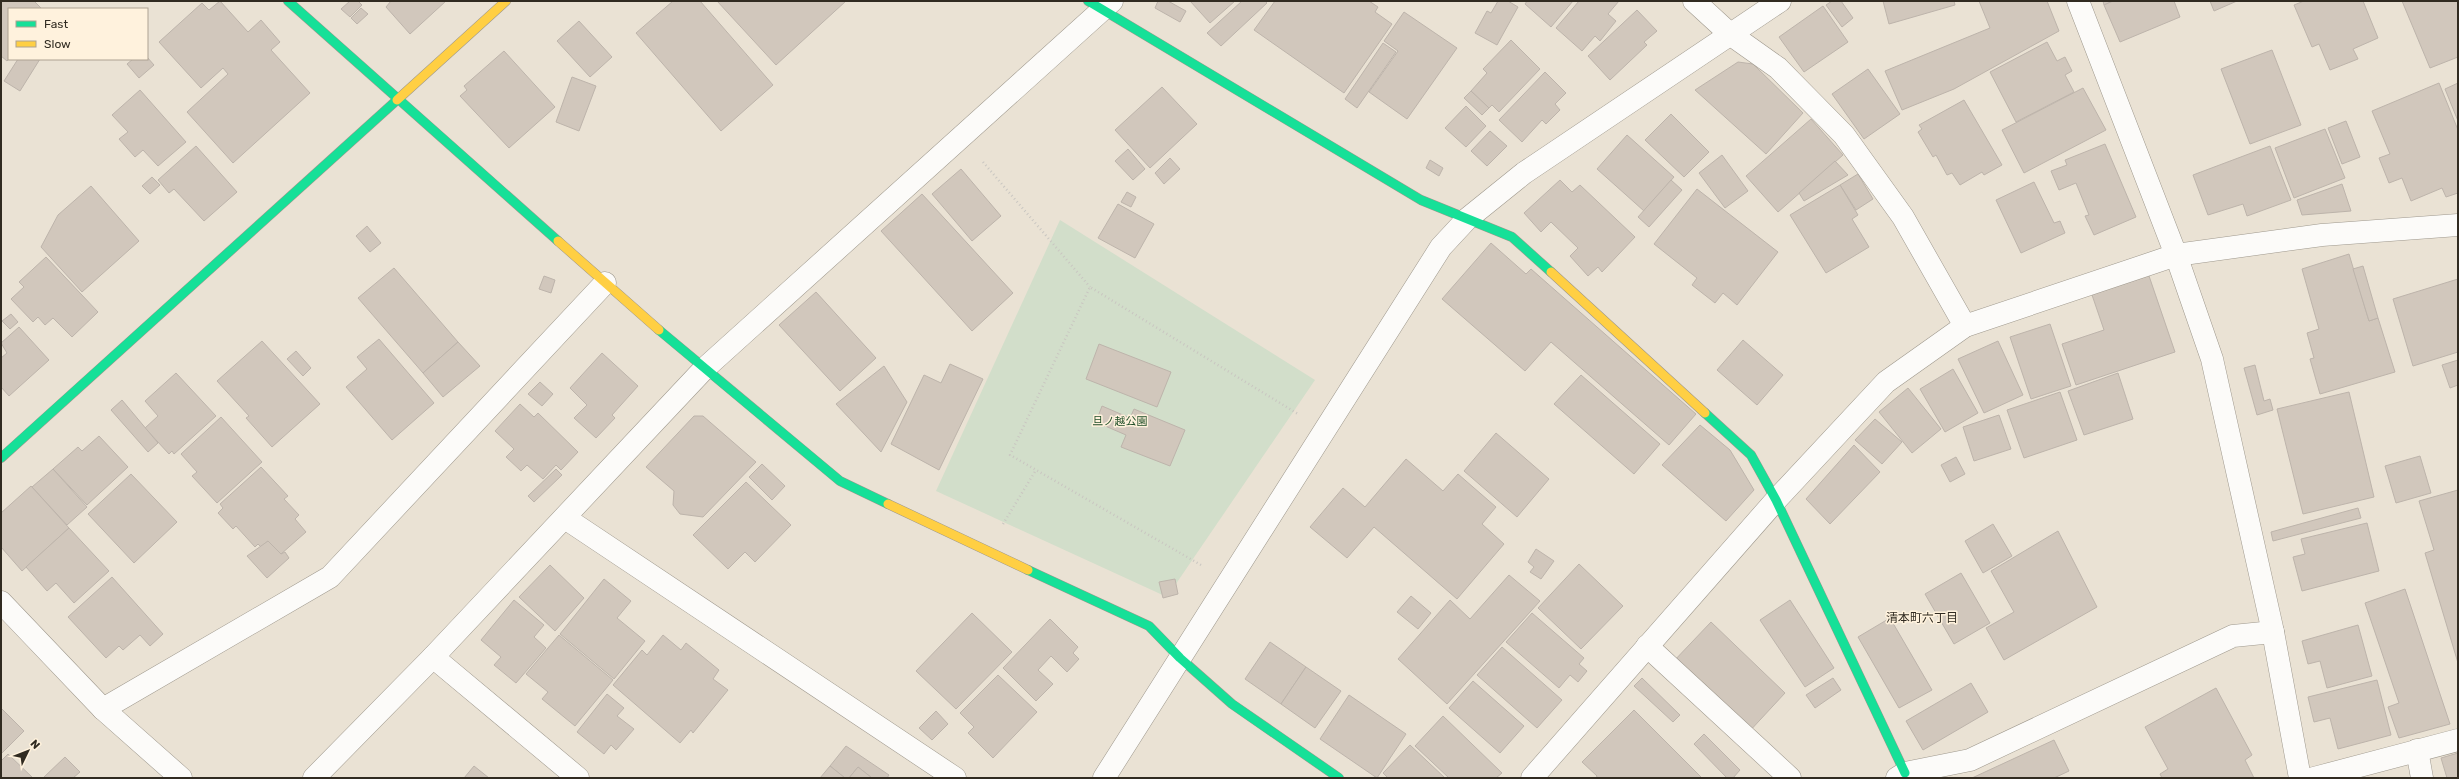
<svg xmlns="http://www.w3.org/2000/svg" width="2459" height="779" viewBox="0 0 2459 779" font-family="Rubik,'Noto Sans JP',sans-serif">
<rect width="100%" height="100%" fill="#eae2d4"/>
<polygon fill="#d2deca" points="1060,220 1315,380 1167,597 936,491"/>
<g fill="#d1c7bc" stroke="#bdb4ab">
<polygon points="1,1 34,1 42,9 9,9 9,59 7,61 1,56"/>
<polygon points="220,1 248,32 261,20 280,42 271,50 310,93 233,163 187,112 228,74 223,68 201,88 159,42 202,3 209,10"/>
<polygon points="350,1 358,1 362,5 350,17 341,9"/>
<polygon points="391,1 446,1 410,34 386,7"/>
<polygon points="673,1 700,1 773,85 721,131 636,33"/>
<polygon points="717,1 846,1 776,65"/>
<polygon points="1158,1 1168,1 1186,11 1180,22 1155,8"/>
<polygon points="1190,1 1235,1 1210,23"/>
<polygon points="1242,1 1265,1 1267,3 1221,46 1207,33"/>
<polygon points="1275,1 1369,1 1378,7 1375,12 1392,24 1344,93 1254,30"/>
<polygon points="1498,1 1508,1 1518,7 1497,45 1475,33 1487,11 1491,13"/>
<polygon points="1527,1 1573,1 1551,27 1525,4"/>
<polygon points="1579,1 1619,1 1608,14 1616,21 1600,41 1595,36 1582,51 1556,28"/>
<polygon points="1832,1 1841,1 1853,18 1842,27 1826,5"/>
<polygon points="1883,1 1954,1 1955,5 1889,24"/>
<polygon points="1979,1 2047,1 2059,31 1954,89 1902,110 1885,71 1990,28"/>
<polygon points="2103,1 2113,1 2104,5"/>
<polygon points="2113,1 2174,1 2180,17 2120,42 2104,5"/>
<polygon points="2210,1 2237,1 2214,11"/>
<polygon points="2304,1 2363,1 2378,38 2353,49 2358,59 2330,70 2319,44 2312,47 2294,5"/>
<polygon points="2402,1 2458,1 2458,57 2430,68"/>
<polygon points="1823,6 1848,42 1804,72 1779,37"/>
<polygon points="361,8 368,14 357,24 351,18"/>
<polygon points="1637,10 1657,31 1644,42 1647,45 1610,80 1588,56"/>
<polygon points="1404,12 1457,48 1407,119 1369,92 1398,51 1384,41"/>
<polygon points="579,21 612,57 590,77 557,41"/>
<polygon points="1511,40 1540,69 1499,112 1492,105 1489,108 1471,91 1487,73 1483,69"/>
<polygon points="2047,42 2057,61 2065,57 2072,71 2065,75 2074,92 2016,122 1990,72"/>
<polygon points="1383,43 1396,52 1357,108 1345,99"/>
<polygon points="2272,50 2301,125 2250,144 2221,69"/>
<polygon points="504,51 555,107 509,148 460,96 467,90 464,86"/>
<polygon points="147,57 154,65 139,78 127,64 133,59 147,59"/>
<polygon points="18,59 40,59 20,91 4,81"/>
<polygon points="1738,62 1753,64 1803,113 1766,154 1695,90"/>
<polygon points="1868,69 1900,114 1864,139 1832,94"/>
<polygon points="1545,72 1566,93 1555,104 1560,110 1546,124 1542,120 1522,142 1499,120"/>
<polygon points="572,77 596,86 579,131 556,122"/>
<polygon points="2439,83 2458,130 2458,193 2446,197 2442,188 2411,201 2402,178 2389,183 2379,158 2390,154 2372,111"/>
<polygon points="2458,83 2458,121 2445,89"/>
<polygon points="1162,87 1197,124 1150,168 1115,130"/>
<polygon points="2083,88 2106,130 2024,173 2002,130"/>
<polygon points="140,90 186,142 158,166 143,150 135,157 119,139 128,132 112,115"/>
<polygon points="1471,91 1489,108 1482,115 1464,98"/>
<polygon points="1964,100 2002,165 1984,175 1982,172 1960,185 1952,173 1947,175 1936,155 1933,157 1918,132 1922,129 1919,125"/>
<polygon points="1466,106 1486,126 1466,147 1445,128"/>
<polygon points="1671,114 1709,152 1684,177 1645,140"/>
<polygon points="1811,119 1843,155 1778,212 1746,176"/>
<polygon points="2346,121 2360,157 2342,164 2328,128"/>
<polygon points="2325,129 2345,178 2294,198 2275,148"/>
<polygon points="1490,131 1507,146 1487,166 1471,151"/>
<polygon points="1627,135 1674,177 1644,211 1597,169"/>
<polygon points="2105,144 2136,217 2094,235 2085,216 2089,215 2076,183 2059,190 2051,171 2067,165 2065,160"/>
<polygon points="196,146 237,192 204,221 174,189 169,193 158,180"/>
<polygon points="2270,146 2291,200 2247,216 2243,204 2208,215 2193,175"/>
<polygon points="1128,149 1145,169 1133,180 1115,161"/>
<polygon points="1722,155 1748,191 1725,208 1699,173"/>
<polygon points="1170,158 1180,169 1164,184 1155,173"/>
<polygon points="1430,160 1443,168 1439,176 1426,168"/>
<polygon points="1835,161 1848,175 1804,201 1799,193"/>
<polygon points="961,169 1001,216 972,241 932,194"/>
<polygon points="1858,174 1873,199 1856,210 1840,185"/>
<polygon points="152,177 160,185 150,194 142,186"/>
<polygon points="1560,180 1572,192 1580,185 1635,237 1602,272 1598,267 1588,276 1570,256 1578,248 1551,222 1541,232 1524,213"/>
<polygon points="1671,180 1682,190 1649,227 1638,217"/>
<polygon points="2034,182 2054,223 2060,221 2065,233 2021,253 1996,200"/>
<polygon points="2342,184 2351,211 2302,215 2297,200"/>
<polygon points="1840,185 1858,215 1852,219 1869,247 1826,273 1790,215"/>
<polygon points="91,186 139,241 82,292 41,247 58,215"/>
<polygon points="1697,189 1778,252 1737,305 1723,293 1715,303 1692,285 1697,278 1654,244"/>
<polygon points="1127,192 1136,197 1131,207 1121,202"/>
<polygon points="922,194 1013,293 972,331 881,231"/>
<polygon points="1118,204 1154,224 1135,258 1098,238"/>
<polygon points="367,226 381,243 370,252 356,236"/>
<polygon points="1491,243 1526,274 1531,269 1696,414 1669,445 1551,342 1525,371 1442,299"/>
<polygon points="2349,254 2369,321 2378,318 2395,372 2320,394 2310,359 2314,358 2307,333 2319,329 2302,269"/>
<polygon points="46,257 98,312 72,337 53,318 45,325 38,317 33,322 11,299 24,287 19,282"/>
<polygon points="2363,266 2378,318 2369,321 2353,269"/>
<polygon points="394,268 458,342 423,373 358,298"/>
<polygon points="2148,273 2175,352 2076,385 2062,344 2104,330 2091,292"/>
<polygon points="544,276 555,280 551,293 539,289"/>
<polygon points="2458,279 2458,352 2413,366 2393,299"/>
<polygon points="816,292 876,358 840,391 779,325"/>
<polygon points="11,314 18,322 10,329 2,321"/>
<polygon points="2050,324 2071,386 2031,399 2010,337"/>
<polygon points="19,327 49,360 9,396 1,387 1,358 7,353 1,343"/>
<polygon points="379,339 434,403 392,440 346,387 367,369 357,357"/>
<polygon points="1743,340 1783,375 1757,405 1717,370"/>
<polygon points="262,341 320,404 272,447 246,418 249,416 217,381"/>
<polygon points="1998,341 2023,395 1984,413 1958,359"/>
<polygon points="458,342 480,366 443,397 423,373"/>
<polygon points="1099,344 1171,372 1157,407 1086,379"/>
<polygon points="296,351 311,368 303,376 287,359"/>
<polygon points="602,353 638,386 612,415 615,418 596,438 574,418 587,405 570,388"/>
<polygon points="2458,360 2458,385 2450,388 2442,365"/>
<polygon points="950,364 983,379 939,470 891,444 924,375 941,383"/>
<polygon points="2255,365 2264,401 2270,399 2273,410 2257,415 2244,368"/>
<polygon points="884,366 907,402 881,452 836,404"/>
<polygon points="1953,369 1978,413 1945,432 1920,389"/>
<polygon points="176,373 216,416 174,454 172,451 169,454 145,428 158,416 145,401"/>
<polygon points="2118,373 2133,419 2084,435 2068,391"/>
<polygon points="1581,375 1660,444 1634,474 1554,404"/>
<polygon points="540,382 553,394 542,406 528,394"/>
<polygon points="1908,388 1941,429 1912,453 1879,412"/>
<polygon points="2060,392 2077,440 2024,458 2007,410"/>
<polygon points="2349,392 2374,497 2303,514 2277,409"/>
<polygon points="122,400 158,443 148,452 111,410"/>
<polygon points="520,404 534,417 538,413 578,452 561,470 556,465 543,479 527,465 521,471 506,457 514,449 495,431"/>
<polygon points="1102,406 1130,418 1134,409 1185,430 1170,466 1121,447 1126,435 1096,422"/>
<polygon points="1999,415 2011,449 1974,461 1963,427"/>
<polygon points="694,416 703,416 756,462 703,517 680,514 673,505 674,491 646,467"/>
<polygon points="221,417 262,462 217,503 192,476 197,472 181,454"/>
<polygon points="1875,419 1902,442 1882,464 1855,440"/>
<polygon points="1700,425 1730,450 1754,490 1726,521 1662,465"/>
<polygon points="1496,433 1549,479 1517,517 1464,471"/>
<polygon points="99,436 128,467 87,505 53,469 78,447 82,451"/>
<polygon points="1854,445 1880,472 1830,524 1806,499"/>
<polygon points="2420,456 2431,493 2396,503 2385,466"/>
<polygon points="1956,457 1965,474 1950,482 1941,465"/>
<polygon points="1406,459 1443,491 1458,474 1496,507 1482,524 1504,544 1457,599 1374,527 1347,558 1310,527 1343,488 1365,507"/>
<polygon points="762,464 785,486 772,500 749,477"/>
<polygon points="261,467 288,496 284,499 299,515 295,519 306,532 281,554 268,541 261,547 258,544 255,547 236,526 233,529 218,513 223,508 220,504"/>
<polygon points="53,469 87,507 67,525 32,487"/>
<polygon points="556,469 562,475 534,502 528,496"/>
<polygon points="131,474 177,522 134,563 88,514"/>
<polygon points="746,482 791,525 755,562 745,552 728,569 693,535"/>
<polygon points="31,486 69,528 22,571 1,547 1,513"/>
<polygon points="2458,490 2458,663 2425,553 2434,550 2419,501"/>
<polygon points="2358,508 2361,518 2273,541 2271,532"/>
<polygon points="2367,523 2379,571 2302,591 2293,557 2305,554 2301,539"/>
<polygon points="1993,524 2012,556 1983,573 1965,541"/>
<polygon points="69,528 109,571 74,603 56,583 47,591 26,567"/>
<polygon points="2058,531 2097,607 2004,660 1986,628 2014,612 1991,571"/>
<polygon points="268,541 281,554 285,552 289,558 267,578 247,556"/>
<polygon points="1536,549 1554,561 1541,579 1530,572 1534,567 1528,562"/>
<polygon points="1579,564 1623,606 1581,649 1538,608"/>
<polygon points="550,565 584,598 555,631 519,597"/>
<polygon points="1961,573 1990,623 1954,644 1925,594"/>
<polygon points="1509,575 1540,601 1447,704 1398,659 1450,600 1470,619"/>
<polygon points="112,577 163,634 150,646 140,635 123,650 119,646 106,658 68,617"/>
<polygon points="604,579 631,601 617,618 645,641 614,679 560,634"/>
<polygon points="1175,579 1178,594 1163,598 1159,582"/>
<polygon points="2405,589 2450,724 2399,738 2388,707 2399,703 2365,603"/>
<polygon points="1411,596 1431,613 1418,629 1397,612"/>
<polygon points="514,600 544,625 534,637 546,648 516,683 494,665 501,657 481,640"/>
<polygon points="1790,600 1834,668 1805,687 1760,620"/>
<polygon points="972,613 1012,652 956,709 916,671"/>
<polygon points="1532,613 1584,658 1579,664 1587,671 1578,682 1570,675 1559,688 1506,642"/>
<polygon points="1890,618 1932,690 1899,708 1858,637"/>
<polygon points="1050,619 1078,647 1073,653 1079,659 1067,672 1051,656 1038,670 1053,684 1036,701 1003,668"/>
<polygon points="1711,622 1785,693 1747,734 1672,663"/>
<polygon points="2358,625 2372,676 2327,688 2320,661 2308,664 2302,641"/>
<polygon points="559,635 613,680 575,726 542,699 548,692 526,674"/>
<polygon points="663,635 681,650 686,643 719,670 713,679 728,690 693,733 691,730 680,743 613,685 642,650 647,655"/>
<polygon points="1270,642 1306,667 1281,704 1245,679"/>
<polygon points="1502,647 1562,700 1537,728 1477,675"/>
<polygon points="1306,667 1341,691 1315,728 1281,704"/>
<polygon points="998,675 1037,712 993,758 968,733 974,727 960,713"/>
<polygon points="1642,678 1680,715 1673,722 1634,686"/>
<polygon points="1833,678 1841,690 1815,708 1806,695"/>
<polygon points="2377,680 2391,735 2338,749 2330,718 2314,722 2308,697"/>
<polygon points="1473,681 1524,726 1500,753 1449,708"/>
<polygon points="1971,683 1988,712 1923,750 1906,721"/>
<polygon points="2216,688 2252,755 2245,760 2254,778 2162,778 2160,774 2168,769 2145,727"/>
<polygon points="607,694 624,708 617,716 634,729 616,750 611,745 604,754 577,732"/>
<polygon points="1349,695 1406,734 1377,778 1320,739"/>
<polygon points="1,708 24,731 1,754"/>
<polygon points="1634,710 1702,778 1596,778 1597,776 1582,762"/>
<polygon points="936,711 948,724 932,740 919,728"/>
<polygon points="1443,716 1502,773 1496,778 1449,778 1415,746"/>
<polygon points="1704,734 1740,770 1733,778 1727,778 1694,744"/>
<polygon points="2054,740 2069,771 2054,778 1972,778"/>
<polygon points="1410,745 1445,778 1388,778 1383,773"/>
<polygon points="846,746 889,775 887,778 872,778 858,767 849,778 845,778 830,766"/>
<polygon points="2458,753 2458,778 2447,778 2441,758"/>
<polygon points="8,754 33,778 1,778 1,761"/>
<polygon points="65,757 80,772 73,778 43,778"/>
<polygon points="474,766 489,778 464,778"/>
<polygon points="830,766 845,778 820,778"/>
<polygon points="858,767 872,778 849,778"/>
</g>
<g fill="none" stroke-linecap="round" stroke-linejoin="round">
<g stroke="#9e988d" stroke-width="23">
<g id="street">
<polyline points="1694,1 1730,34 1778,68 1844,135 1903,217 1965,326"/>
<polyline points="2078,1 2176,255 2212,359 2273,632 2300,778"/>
<polyline points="565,518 955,778"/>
<polyline points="1,602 103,709 181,778"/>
<polyline points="1647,646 1790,778"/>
<polyline points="433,657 578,778"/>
<polyline points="103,709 330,577 605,283"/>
<polyline points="2417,750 2422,778"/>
<polyline points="314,778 433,657 704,369 1112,1"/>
<polyline points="1104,778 1441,247 1467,219 1524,173 1780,1"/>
<polyline points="1532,778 1776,500 1886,382 1965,326 2176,255 2322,235 2458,225"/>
<polyline points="1897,778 1905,773 1970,760 2233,636 2273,632"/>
<polyline points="2314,778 2458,740"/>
</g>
</g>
<g stroke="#9e988d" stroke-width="10">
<g id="fast">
<polyline points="288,1 558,241"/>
<polyline points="1088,1 1421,200 1512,237 1551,272"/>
<polyline points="659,330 840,481 888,504"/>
<polyline points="1705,413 1751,455 1776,500 1905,773"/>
<polyline points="1,458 397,100"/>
<polyline points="1028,570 1149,626 1180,658 1232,704 1339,778"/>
</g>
</g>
<g stroke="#9e988d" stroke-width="10">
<g id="slow">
<polyline points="397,100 506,1"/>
<polyline points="558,241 659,330"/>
<polyline points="1551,272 1705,413"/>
<polyline points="888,504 1028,570"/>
</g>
</g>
<g stroke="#c9c6c1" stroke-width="2.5" stroke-dasharray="1 3" stroke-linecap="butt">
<polyline points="983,162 1090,287"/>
<polyline points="1003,524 1036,470"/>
<polyline points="1201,565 1010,455 1090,287 1298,414"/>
</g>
<use href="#street" stroke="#fcfbf9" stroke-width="22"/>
<use href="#fast" stroke="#16e098" stroke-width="9"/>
<use href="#slow" stroke="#ffcf43" stroke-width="9"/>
</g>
<g text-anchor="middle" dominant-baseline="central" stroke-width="3" stroke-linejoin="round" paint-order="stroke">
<g font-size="11" fill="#214f29" stroke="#fff2dd">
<text x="1120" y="421">旦ノ越公園</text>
</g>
<g font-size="12" fill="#312b21" stroke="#fff2dd">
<text x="1922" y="618">清本町六丁目</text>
</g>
</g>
<rect width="2459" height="779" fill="none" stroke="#312b21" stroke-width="4"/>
<rect x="8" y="8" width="140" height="52" fill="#fff2dd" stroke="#ada292"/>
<rect x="16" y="21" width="20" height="6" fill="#16e098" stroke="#ada292"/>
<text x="44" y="28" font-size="12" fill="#312b21">Fast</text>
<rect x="16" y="41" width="20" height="6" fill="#ffcf43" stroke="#ada292"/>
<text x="44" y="48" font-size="12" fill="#312b21">Slow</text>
<g transform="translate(28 751) rotate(47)" stroke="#fff2dd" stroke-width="3" paint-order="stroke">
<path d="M0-3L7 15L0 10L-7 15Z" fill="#312b21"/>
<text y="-6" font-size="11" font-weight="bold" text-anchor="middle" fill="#312b21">N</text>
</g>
</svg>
